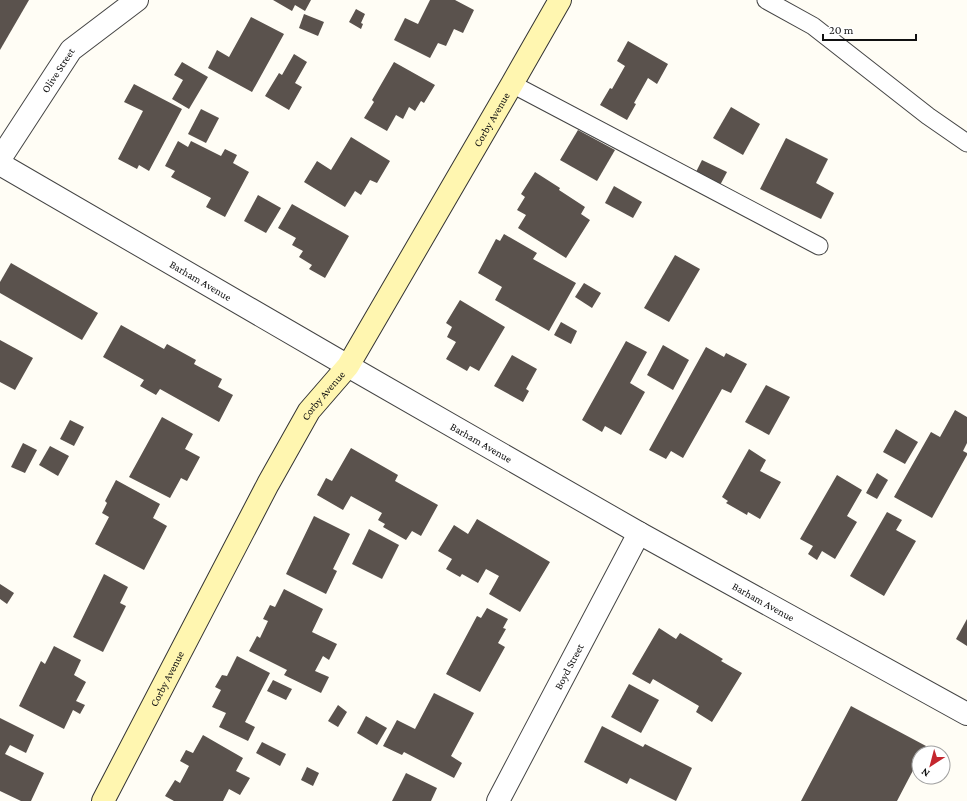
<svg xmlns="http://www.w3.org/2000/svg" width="967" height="801" viewBox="0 0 967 801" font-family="'Crimson Pro',serif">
<rect width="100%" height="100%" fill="#fffdf5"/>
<g fill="#5a524d">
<polygon points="0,0 29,0 0,50"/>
<polygon points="273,0 311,0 305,11 295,5 292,11"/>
<polygon points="430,0 455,0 474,10 463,33 454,29 446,46 438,43 430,58 394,40 405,18 418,24"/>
<polygon points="356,9 365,14 361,23 363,24 361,29 349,22"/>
<polygon points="304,14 324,22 318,36 299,28"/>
<polygon points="251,17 284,34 252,92 208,68 217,50 229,57"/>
<polygon points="628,41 668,64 657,84 648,78 634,103 636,104 627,120 600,105 610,88 612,89 625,66 617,61"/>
<polygon points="294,54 307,62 295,83 302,87 289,110 265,96 279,73 282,75"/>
<polygon points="182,62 208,77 189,109 172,99 183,80 174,75"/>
<polygon points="394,62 435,85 424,103 421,101 415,111 409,107 403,119 396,115 387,131 364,118 374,102 372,100"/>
<polygon points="134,84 182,109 149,171 139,165 137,169 118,159 143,111 124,102"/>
<polygon points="731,107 760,124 743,155 713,138"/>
<polygon points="201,109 219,118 206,143 188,134"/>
<polygon points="578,130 615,150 597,181 560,160"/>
<polygon points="351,137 390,161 377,183 370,180 361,195 355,191 345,207 304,182 317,161 331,170"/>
<polygon points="786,138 828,159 816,183 834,193 821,219 760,189"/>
<polygon points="178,141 188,147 191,141 221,156 225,149 237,155 233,163 249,172 225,217 206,207 211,198 171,177 175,171 165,166"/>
<polygon points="702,160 727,172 718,189 694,176"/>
<polygon points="535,172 560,188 559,190 585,207 581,214 590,220 566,258 518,228 526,215 517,210 525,197 521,194"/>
<polygon points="614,186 642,202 633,218 605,203"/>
<polygon points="258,195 281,208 266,233 244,221"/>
<polygon points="292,204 349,236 325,278 309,269 312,265 299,257 303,251 292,245 296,238 278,228"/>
<polygon points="504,234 537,253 533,259 576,283 549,331 495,300 502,287 478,273 496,239 500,241"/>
<polygon points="675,255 700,269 669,322 644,308"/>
<polygon points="11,263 98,313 82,340 0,293 0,282"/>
<polygon points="584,283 601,293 592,308 575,297"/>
<polygon points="460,300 505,327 479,371 470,366 467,371 446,359 456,342 447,337 452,327 446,323"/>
<polygon points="561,322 577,331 571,344 554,335"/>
<polygon points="121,325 164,349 167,344 196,360 194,364 222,379 218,387 233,395 219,422 160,389 156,395 140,386 144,380 103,357"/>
<polygon points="0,340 33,358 15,390 0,382"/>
<polygon points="626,341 647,352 630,383 645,392 621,435 605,426 602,432 582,420"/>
<polygon points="663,345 689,360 673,390 647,375"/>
<polygon points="706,347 724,357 726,353 747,364 731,393 722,389 683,458 671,451 666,459 649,450"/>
<polygon points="512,355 537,369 526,389 529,391 523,402 494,386"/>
<polygon points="766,385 790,397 769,435 745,422"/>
<polygon points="955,410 967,417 967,443 963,451 967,453 967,455 932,518 894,497 931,432 940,437"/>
<polygon points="162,417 193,434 185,449 200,457 187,481 181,478 170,498 129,477"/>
<polygon points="70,420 84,427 74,446 60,439"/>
<polygon points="896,429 918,442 905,464 883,452"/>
<polygon points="23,443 37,450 25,473 11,467"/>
<polygon points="50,446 69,456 58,476 39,465"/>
<polygon points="351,448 398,475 395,481 438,505 421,536 412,531 406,540 383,527 385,524 378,520 382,513 351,496 343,510 317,495 326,478 332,481"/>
<polygon points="749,449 766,460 760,471 781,482 760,519 748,512 747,515 726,503 728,501 722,497"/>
<polygon points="877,473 888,480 877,499 866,493"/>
<polygon points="837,475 862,490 847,516 857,522 835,559 822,551 817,560 808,554 813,546 800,539"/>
<polygon points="116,480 160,504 153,518 167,526 144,570 95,544 109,517 102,513 107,503 105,501"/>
<polygon points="887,512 902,520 896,530 916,541 884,596 850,576"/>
<polygon points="314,516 350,534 333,569 337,571 326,594 286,574"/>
<polygon points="477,519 550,562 520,612 489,594 499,576 486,569 478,583 462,574 460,577 446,569 452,559 438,551 454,525 468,534"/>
<polygon points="369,529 399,545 382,579 352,564"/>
<polygon points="104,574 128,587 120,603 126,606 103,652 73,637"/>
<polygon points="0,584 14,593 7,604 0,599"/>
<polygon points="284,589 323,609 312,632 337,644 329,660 323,656 315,671 329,677 321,693 284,675 287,670 249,651 257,636 260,638 268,621 263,619 270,605 275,607"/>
<polygon points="487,608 508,619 503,628 506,629 498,643 505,647 480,692 446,674 477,616 481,618"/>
<polygon points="967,619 967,646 956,639"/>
<polygon points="659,628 676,639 680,633 723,659 721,661 742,673 712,722 696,712 699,706 653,679 650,684 632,674"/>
<polygon points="54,646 81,660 74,675 86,682 76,701 85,705 80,714 73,710 64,729 19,706 41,661 45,664"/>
<polygon points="237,656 270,673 245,722 255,727 248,741 219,727 226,713 212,707 221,690 215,687 222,675 227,676"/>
<polygon points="273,680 292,689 286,700 267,691"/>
<polygon points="629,684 659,700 641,733 611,717"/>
<polygon points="434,693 474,713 451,756 462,763 454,778 404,752 402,755 383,746 397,720 415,729"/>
<polygon points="338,705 347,712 338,727 328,721"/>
<polygon points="851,706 926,746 922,753 919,753 919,759 897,801 801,801"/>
<polygon points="366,716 387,728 377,745 357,733"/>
<polygon points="0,718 34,735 26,753 10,745 5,754 44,773 31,801 21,801 0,791"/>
<polygon points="602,726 643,747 645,744 692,768 676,801 630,778 627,784 584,762"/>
<polygon points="203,735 243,758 236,771 250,778 240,795 229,789 223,801 174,801 165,796 175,780 180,783 189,766 180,761 186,750 193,753"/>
<polygon points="262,742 286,754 280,766 256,753"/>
<polygon points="307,767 319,773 313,786 301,780"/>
<polygon points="406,773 437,788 431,801 392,801"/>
</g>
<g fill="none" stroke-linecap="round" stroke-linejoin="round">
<g stroke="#444" stroke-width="19">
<g id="lane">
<polyline points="766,0 813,26 928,116 967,143"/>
<polyline points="512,84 819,246"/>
</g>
</g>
<g stroke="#444" stroke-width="24">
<g id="street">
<path id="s1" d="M0 159 71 50 137 0"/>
<path id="s2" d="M0 164 348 366 639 533 967 714"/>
<path id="s3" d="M498 801 639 533"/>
</g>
</g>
<g stroke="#333" stroke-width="24">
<g id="secondary">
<path id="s4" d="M103 801 268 484 309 411 348 366 512 84 560 0"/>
</g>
</g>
<use href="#lane" stroke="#fff" stroke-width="17"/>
<use href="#street" stroke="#fff" stroke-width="22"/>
<use href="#secondary" stroke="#fff6b0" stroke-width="22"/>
</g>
<g text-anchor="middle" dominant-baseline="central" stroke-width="4" stroke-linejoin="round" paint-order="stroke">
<g font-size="11" fill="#111" stroke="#fff">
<text stroke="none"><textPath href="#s1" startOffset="106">Olive Street</textPath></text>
<text stroke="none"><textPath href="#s4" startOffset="786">Corby Avenue</textPath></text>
<text stroke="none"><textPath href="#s2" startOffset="232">Barham Avenue</textPath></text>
<text stroke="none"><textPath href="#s4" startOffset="462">Corby Avenue</textPath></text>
<text stroke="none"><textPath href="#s2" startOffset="556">Barham Avenue</textPath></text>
<text stroke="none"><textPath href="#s2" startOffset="880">Barham Avenue</textPath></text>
<text stroke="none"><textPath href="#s3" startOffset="152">Boyd Street</textPath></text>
<text stroke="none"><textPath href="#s4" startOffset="138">Corby Avenue</textPath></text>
</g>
</g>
<g transform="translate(931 765) rotate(216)"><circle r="19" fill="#ffffff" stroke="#a0a0a0"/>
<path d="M0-3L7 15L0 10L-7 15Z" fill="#c4262e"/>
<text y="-6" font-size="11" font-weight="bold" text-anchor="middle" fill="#111111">N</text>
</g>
<path d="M823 34v6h93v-6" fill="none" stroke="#111111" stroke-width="2"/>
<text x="829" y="34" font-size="12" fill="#111111" stroke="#ffffff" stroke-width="3" paint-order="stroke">20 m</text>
</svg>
